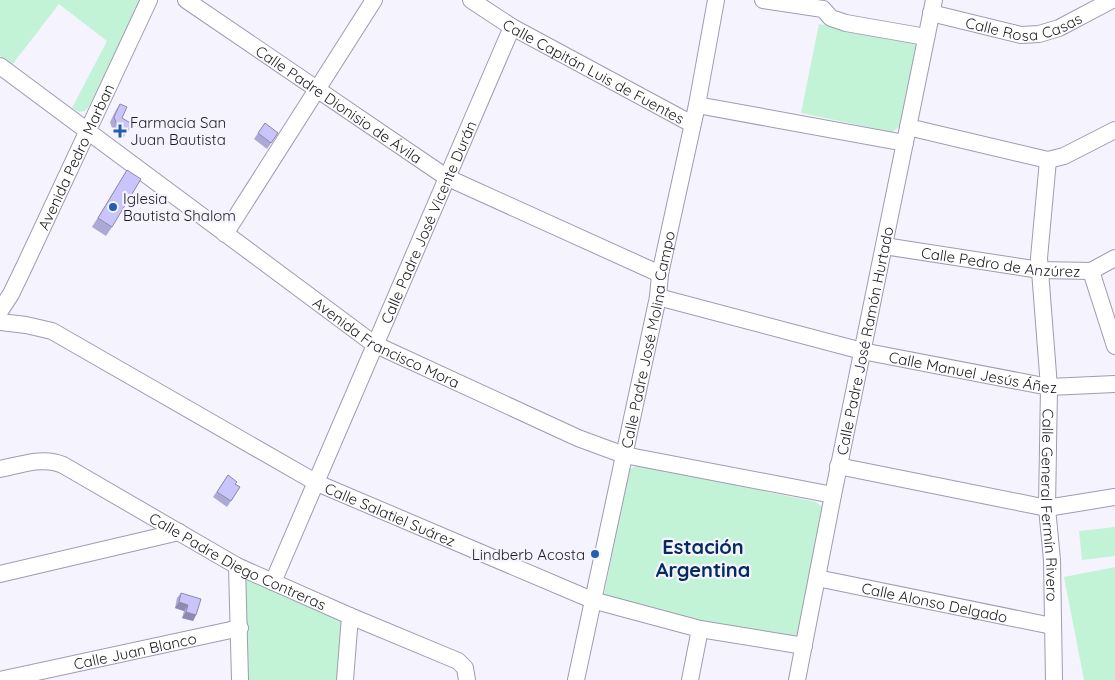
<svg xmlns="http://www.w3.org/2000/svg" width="1115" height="680" viewBox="0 0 1115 680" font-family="Quicksand,sans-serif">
<rect width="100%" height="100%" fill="#f5f3fd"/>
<g fill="#c2f3d7">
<polygon points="0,0 140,0 89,106 85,111 79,112 72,108 107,41 59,4 12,65 0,56"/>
<polygon points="819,24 918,44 899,127 892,132 801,113"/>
<polygon points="640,465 816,502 826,510 800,641 603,600 629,469"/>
<polygon points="1115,527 1115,556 1082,560 1079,531"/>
<polygon points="1115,567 1115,680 1084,680 1064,577"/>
<polygon points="247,577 342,620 338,680 248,680 243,583"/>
</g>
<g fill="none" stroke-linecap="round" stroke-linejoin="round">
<g stroke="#a09bb1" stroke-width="18">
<g id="minor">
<path id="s1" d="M186 0 446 177 660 274"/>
<path id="s2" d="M471 0 512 27 692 124"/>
<polyline points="763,0 823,9 831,18 846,23 926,37"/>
<path id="s3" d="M931 13 1021 35 1039 34 1059 28 1112 0"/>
<path id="s4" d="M0 66 374 344 578 438 624 455 833 495"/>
<polyline points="697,105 905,143"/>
<polyline points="908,127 1048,160 1064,156 1115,130"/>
<path id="s5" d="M1048 160 1039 258 1049 387 1047 508 1052 560 1054 680"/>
<polyline points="225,234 374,0"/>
<path id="s6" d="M884 246 1040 270 1091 271 1115 258"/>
<polyline points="1091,271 1115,346"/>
<path id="s7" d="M658 297 862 351 1049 387 1115 384"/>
<path id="s8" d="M0 311 11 294 24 267 149 0"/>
<path id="s9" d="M0 322 26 325 52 331 317 483 592 600 700 629 804 646"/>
<polyline points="838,466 1047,508 1115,497"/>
<path id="s10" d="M0 469C20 465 44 456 63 465L237 566 350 616 458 661 465 668 467 680"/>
<polyline points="237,566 240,680"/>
<polyline points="0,574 179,532"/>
<path id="s11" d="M817 578 1052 626"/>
<path id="s12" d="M273 582 512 27"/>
<path id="s13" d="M0 680 240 628"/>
<polyline points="345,680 350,616"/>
<path id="s14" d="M576 680 658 297 660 274 697 105 716 0"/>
<polyline points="690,680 700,629"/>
<path id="s15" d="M797 680 833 495 934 0"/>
</g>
</g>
<use href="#minor" stroke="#fff" stroke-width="16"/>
</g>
<g fill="#ada9d7">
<polygon points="120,104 122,118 132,124 123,138 113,131 110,122 116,110"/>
<polygon points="265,123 278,133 267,149 254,139"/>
<polygon points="127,170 112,227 106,236 92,227"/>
<polygon points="228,475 235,484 240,487 227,507 213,497"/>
<polygon points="181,593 196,615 193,621 182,618 184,611 175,608 177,598"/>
</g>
<g fill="#8d89af">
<polygon points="179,602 188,605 184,611 175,608"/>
<polygon points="186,612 196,615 193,621 182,618"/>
</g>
<g fill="#c9c4fa" stroke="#8d89af">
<polygon points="120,104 127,107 122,118 132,124 127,132 117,125 114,117"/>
<polygon points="265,123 278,133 271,143 258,133"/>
<polygon points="127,170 141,179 112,227 98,218"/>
<polygon points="228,475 237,482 235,484 240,487 231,501 217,492"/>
<polygon points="181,593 201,599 196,615 186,612 188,605 179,602"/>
</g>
<g fill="#235eaf" stroke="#f5f3fd" stroke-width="2">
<path d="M117.5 123.5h5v5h5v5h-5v5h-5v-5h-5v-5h5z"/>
<circle cx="113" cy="207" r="5"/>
<circle cx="595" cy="554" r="5"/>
</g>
<g text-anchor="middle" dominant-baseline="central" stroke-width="4.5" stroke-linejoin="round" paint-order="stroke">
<g font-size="15" fill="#1d1b23" stroke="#f5f3fd">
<text stroke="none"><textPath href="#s3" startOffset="96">Calle Rosa Casas</textPath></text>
<text stroke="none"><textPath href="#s2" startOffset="142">Calle Capitán Luis de Fuentes</textPath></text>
<text stroke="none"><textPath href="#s1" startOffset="185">Calle Padre Dionisio de Ávila</textPath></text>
<text stroke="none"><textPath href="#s8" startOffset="172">Avenida Pedro Marban</textPath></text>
<text stroke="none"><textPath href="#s12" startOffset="392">Calle Padre José Vicente Durán</textPath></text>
<text stroke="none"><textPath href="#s6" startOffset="118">Calle Pedro de Anzúrez</textPath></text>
<text stroke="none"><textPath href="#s14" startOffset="348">Calle Padre José Molina Campo</textPath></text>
<text stroke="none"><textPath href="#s15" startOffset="346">Calle Padre José Ramón Hurtado</textPath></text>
<text stroke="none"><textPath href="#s4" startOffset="476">Avenida Francisco Mora</textPath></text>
<text stroke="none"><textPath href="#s7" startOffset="324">Calle Manuel Jesús Áñez</textPath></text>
<text stroke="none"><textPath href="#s5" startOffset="346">Calle General Fermín Rivero</textPath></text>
<text stroke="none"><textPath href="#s9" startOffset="438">Calle Salatiel Suárez</textPath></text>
<text stroke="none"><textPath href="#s10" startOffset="264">Calle Padre Diego Contreras</textPath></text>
<text stroke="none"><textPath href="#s11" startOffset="120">Calle Alonso Delgado</textPath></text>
<text stroke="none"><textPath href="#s13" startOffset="138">Calle Juan Blanco</textPath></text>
</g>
<g font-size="15" fill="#1d1b23" stroke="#f5f3fd" text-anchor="start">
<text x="130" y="122">Farmacia San<tspan x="130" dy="17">Juan Bautista</tspan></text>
<text x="123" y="198">Iglesia<tspan x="123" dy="17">Bautista Shalom</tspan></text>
<text x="585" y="554" text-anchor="end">Lindberb Acosta</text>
</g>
<g font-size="20" font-weight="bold" fill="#042b5d" stroke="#f5f3fd">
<text x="703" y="546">Estación<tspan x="703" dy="23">Argentina</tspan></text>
</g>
</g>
</svg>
